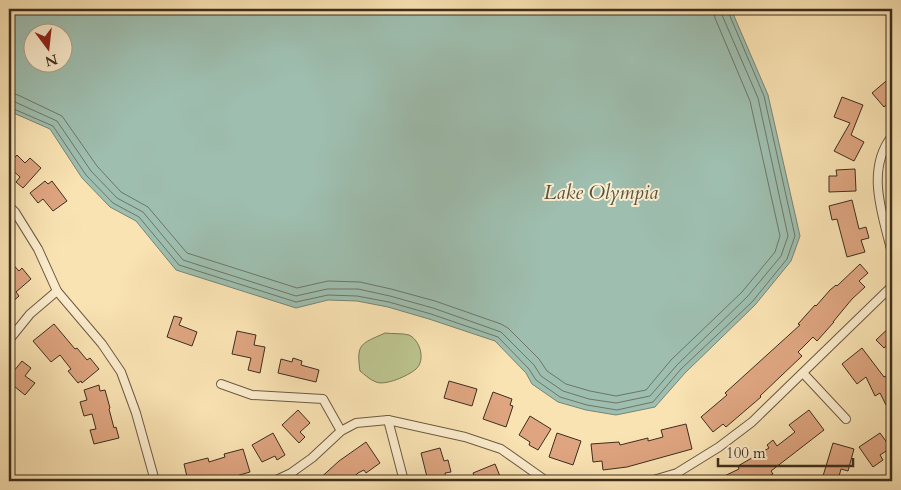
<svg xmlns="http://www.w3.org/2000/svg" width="901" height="490" viewBox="0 0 901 490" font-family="Cardo,serif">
<rect width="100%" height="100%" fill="#fae3b3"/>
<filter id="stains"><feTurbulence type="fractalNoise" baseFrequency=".004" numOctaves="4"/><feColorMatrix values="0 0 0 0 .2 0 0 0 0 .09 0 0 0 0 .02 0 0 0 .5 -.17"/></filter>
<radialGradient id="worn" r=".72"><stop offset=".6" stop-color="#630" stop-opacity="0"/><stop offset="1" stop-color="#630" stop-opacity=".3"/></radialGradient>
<path fill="#bcc48e" stroke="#7c7956" d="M385 333C392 334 402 333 409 335 420 340 426 360 416 369 408 376 385 386 376 382 370 380 364 374 360 371 356 343 361 344 385 333Z"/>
<path fill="#9ebeaf" stroke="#778475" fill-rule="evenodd" d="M9 9H731L768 95 800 236 791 261 755 305 685 373 655 407 616 415 586 410 558 402 532 384 526 373 495 341 429 319 388 307 357 301 328 300 296 308 176 270 136 221 110 207 82 178 50 129 9 111ZM32 32H62V62H32Z"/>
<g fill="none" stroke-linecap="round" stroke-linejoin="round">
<g stroke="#6e7666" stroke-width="1">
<polyline points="9,93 18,95 62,116 97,166 121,192 148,207 187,253 297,288 328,281 360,282 391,289 435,301 501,324 508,328 539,359 547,371 566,384 590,391 616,396 646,390 671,360 742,292 775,252 780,236 750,101 715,18 713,9"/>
<polyline points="9,101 15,102 57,121 91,171 117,198 143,212 183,260 296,296 327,289 358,289 390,296 433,308 501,332 534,365 541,376 563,391 589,399 616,403 650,396 677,365 747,297 781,256 788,236 758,98 722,15 721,9"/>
<polyline points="9,107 53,126 86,175 113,203 139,217 179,265 296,302 328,295 357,296 389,302 431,314 498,337 529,369 536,380 560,397 587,405 617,410 653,402 681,369 752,302 787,259 795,236 764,96 727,9"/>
</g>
</g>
<g fill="#dea580" stroke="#3d2e1e">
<polygon points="892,76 892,94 889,97 892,100 884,107 872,93"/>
<polygon points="842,97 863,105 851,135 864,142 854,161 834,151 850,123 834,117"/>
<polygon points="17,155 25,163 30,158 41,168 23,188 16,182 20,177 9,167 9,164"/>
<polygon points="855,169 856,191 829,192 829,176 837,176 836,170"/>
<polygon points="45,181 48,184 52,181 67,201 53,211 43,199 38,203 30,193"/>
<polygon points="852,200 859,229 866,227 869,238 861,240 865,252 847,257 837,219 832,220 829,206"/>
<polygon points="9,260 19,271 22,268 31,279 16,292 19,296 9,305"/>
<polygon points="860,264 868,273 859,281 865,287 852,299 833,322 834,322 817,341 813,337 798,352 802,356 760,396 761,397 726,427 723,424 713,432 701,417 727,395 725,393 800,325 798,324 815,305 816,306 830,290 836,285 837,286"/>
<polygon points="174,316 182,318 179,325 197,332 192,346 167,337"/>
<polygon points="54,324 75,349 77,348 87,360 90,358 99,369 82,383 81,381 78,383 68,371 71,369 60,355 51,362 33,341"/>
<polygon points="892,325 892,349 888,344 884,348 876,340"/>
<polygon points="237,331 256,335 254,345 265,347 260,373 248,370 251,358 232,354"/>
<polygon points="862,348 884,377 892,373 892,402 886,405 880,393 875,396 866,377 857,384 842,364"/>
<polygon points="293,358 302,361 301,365 319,370 316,382 278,373 281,359 292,362"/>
<polygon points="22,361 31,368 25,376 35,383 25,395 9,382 9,377"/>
<polygon points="449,381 477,389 472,406 444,398"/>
<polygon points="99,385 100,391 105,390 110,408 109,409 114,428 116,427 119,438 94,444 90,430 96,429 92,414 84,416 80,402 87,400 84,390"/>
<polygon points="493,392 512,399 510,405 513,406 506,427 483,419"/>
<polygon points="298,410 310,423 300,432 305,437 299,443 282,425"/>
<polygon points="809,410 824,430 771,471 773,474 759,481 714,481 739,469 738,466 769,448 767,445 773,440 777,446 795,432 789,425"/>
<polygon points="530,416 551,429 538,450 529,445 530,442 519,435"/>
<polygon points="686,424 692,449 627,467 603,470 602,461 593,462 591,444 619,442 620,445 648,438 648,441 663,437 661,430"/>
<polygon points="273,433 285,455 277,460 275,456 262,462 252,445"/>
<polygon points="557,433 581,441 573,465 549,457"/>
<polygon points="880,433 891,448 880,455 883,460 873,467 859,447"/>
<polygon points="366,442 380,463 366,473 364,470 358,473 349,481 317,481 339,461"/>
<polygon points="833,443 854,449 848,471 841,469 838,480 823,476"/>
<polygon points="440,448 444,461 448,460 451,472 445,473 447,481 428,481 421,453"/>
<polygon points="243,449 250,472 219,481 188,481 184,464 208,458 209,462 225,457 224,454"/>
<polygon points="495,464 502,481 476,481 473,473"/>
</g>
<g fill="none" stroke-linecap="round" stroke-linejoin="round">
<g stroke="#6c5b43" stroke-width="10">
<g id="minor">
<path d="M892 136C865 170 883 216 892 253"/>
<polyline points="9,206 15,212 38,249 57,291 102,344 121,372 136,413 155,481"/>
<polyline points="9,340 30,314 57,291"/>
<polyline points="803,373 846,419"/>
<polyline points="221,384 252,395 323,399 341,431"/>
<polyline points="388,420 404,481"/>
<polyline points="274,481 291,473 312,458 341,431 356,423 388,420 465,437 501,449 545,480 551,481"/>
<polyline points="650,481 677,473 719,447 752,422 892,286"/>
</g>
</g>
<use href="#minor" stroke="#fcedce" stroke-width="8"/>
</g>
<g text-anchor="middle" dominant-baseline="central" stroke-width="4" stroke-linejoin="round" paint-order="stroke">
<g font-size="20" font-style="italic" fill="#555242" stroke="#fcedce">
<text x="601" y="192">Lake Olympia</text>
</g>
</g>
<rect width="901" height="490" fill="none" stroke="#fae3b3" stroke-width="30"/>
<rect x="10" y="10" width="881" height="470" fill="none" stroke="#3d2e1e" stroke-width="2.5"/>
<rect x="15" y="15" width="871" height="460" fill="none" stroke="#3d2e1e"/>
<g transform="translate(48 48) rotate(165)"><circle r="24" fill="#fcedce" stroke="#b0a188"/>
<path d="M0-4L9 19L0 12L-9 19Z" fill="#8f2418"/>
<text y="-8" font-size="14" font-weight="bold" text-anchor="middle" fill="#3d2e1e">N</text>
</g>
<path d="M718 458v8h135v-8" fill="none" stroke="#3d2e1e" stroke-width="2.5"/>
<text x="726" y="458" font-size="15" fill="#3d2e1e" stroke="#fcedce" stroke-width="4" paint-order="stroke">100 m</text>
<rect width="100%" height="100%" filter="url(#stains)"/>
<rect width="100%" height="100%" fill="url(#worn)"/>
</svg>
